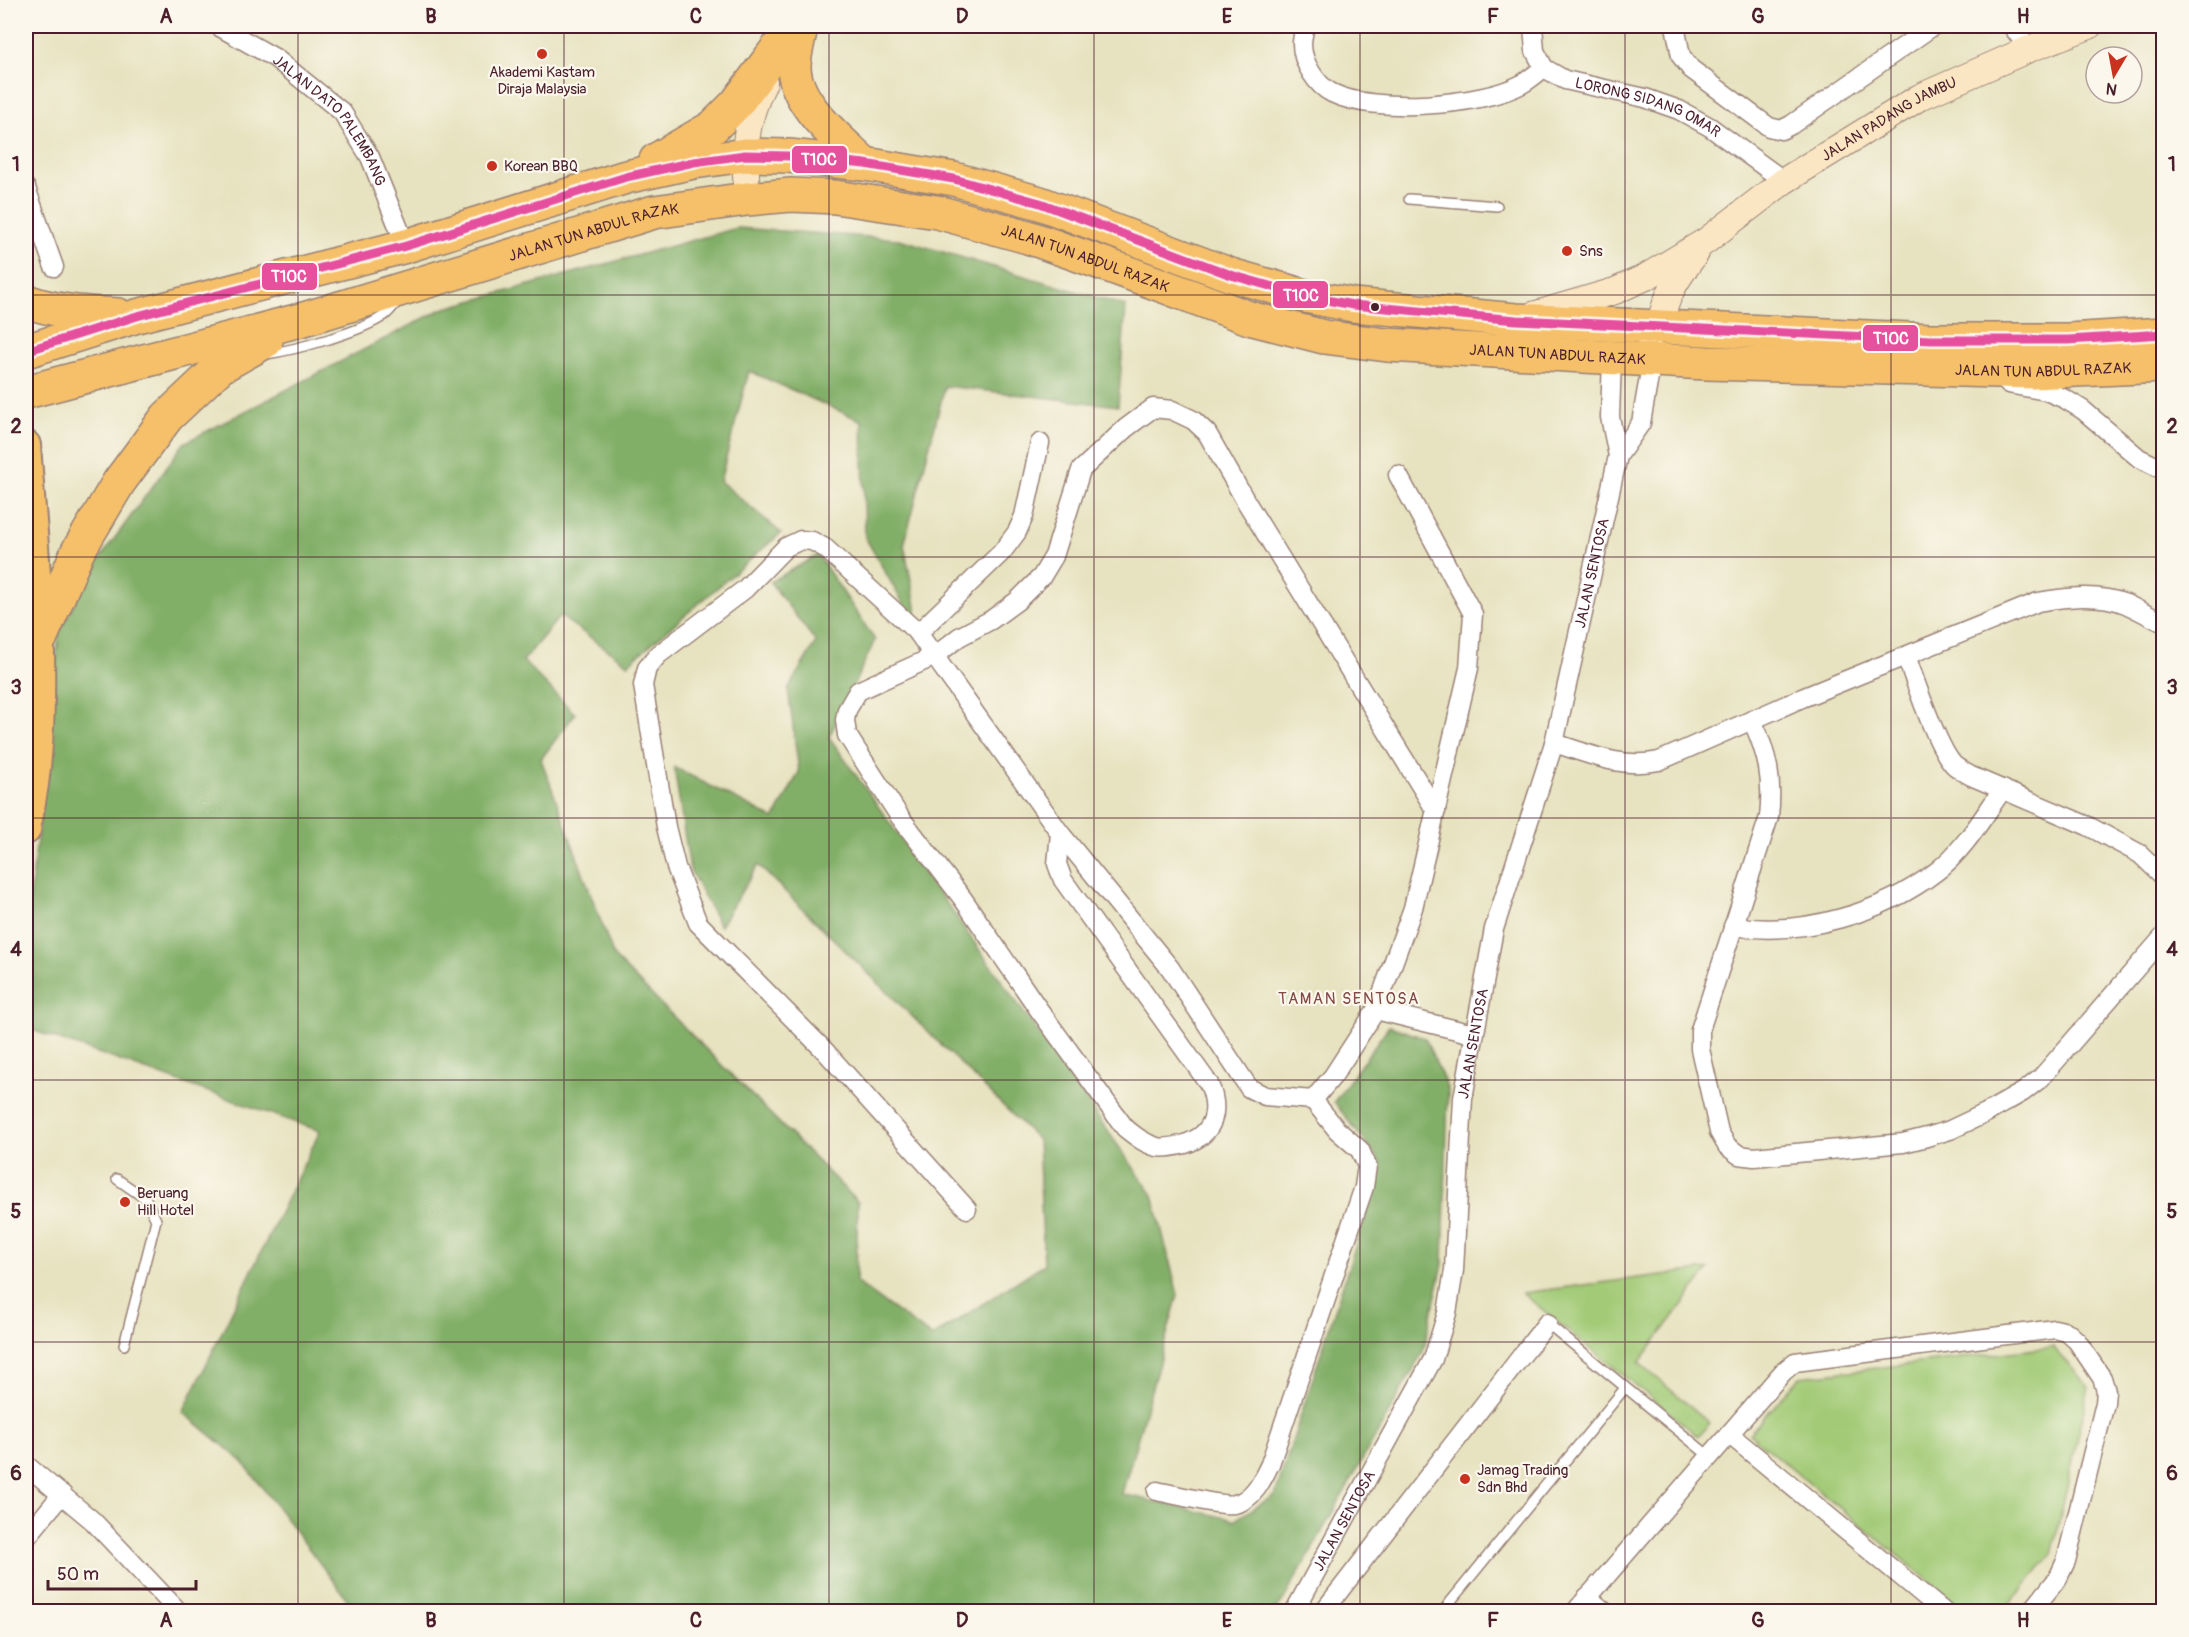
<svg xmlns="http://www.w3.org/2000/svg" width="2189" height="1637" viewBox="0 0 2189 1637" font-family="Pangolin,sans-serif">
<rect width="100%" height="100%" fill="#fbf7ec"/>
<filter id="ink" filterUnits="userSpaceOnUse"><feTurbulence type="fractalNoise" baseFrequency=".0167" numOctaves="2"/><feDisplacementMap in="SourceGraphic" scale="12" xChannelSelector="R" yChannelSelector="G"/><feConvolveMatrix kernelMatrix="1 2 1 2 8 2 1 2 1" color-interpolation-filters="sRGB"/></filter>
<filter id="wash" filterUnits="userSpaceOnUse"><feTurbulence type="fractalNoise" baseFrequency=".008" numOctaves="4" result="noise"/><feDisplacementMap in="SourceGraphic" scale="24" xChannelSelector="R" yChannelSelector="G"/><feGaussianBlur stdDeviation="1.35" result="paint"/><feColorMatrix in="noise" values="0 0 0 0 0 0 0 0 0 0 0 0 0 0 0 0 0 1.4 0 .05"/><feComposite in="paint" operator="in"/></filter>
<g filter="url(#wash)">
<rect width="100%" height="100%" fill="#e7e2bf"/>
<g fill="#a3cb77" stroke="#767551" stroke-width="1.5">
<polygon points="1709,1269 1639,1363 1710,1423 1698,1436 1522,1293"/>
<polygon points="2053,1347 2089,1387 2052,1554 2004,1611 1966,1611 1749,1434 1800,1377"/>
</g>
<polygon fill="#82af68" stroke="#66674a" stroke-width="1.5" points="737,228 899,239 1126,306 1118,406 945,386 904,545 916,606 916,612 912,614 907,610 865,537 862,421 749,371 720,481 781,533 628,664 560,616 523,661 575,714 541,759 614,957 858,1202 856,1282 932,1337 1044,1264 1038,1140 758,865 720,926 690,870 674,767 774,819 799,772 788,689 816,642 770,582 818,555 875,640 829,737 1153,1195 1178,1295 1122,1494 1235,1520 1275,1495 1382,1164 1334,1102 1389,1026 1425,1038 1448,1090 1443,1264 1423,1352 1284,1599 1275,1611 356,1611 243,1462 183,1412 320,1131 26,1028 26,927 45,776 59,632 96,564 184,443 442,309"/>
</g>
<g filter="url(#ink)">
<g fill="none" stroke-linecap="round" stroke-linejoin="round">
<g stroke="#988075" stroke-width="12">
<g id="lane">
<polyline points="1409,199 1497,206"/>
<path d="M266 354C295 350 362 332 385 315 390 311 394 305 398 301"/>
<polyline points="117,1179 146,1199 156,1220 124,1345"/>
<polyline points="1547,1323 1709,1456"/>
<polyline points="1442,1612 1625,1388"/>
</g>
</g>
<g stroke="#988075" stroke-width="21">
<g id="street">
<path id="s1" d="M218 26 275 58 342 112 370 157 406 246"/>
<path d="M1305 26C1304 31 1302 38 1302 44 1302 62 1316 85 1332 93 1374 114 1481 106 1522 84 1529 80 1537 73 1544 68"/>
<path id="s2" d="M1533 26 1535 51 1544 68 1565 80 1645 98 1679 110 1710 127 1784 181"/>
<polyline points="1675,26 1681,56 1691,69 1769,127 1781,130 1791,125 1933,26"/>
<polyline points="2012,26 2029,49"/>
<polyline points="26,188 54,267"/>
<polyline points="1612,358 1610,417 1618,456"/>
<polyline points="2008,384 2046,391 2065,399 2083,410 2139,458 2164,470"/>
<polyline points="918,633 1002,552 1017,532 1024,516 1040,443"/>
<path d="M1906 656C1915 680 1938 751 1955 766 1960 770 1966 773 1971 776L2088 826 2140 854 2164 877"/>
<path d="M1752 720C1768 755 1773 779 1769 817L1700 1030V1049L1719 1132 1727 1146 1739 1155 1754 1157 1903 1143 1927 1137 1950 1130 1986 1113 2023 1092 2041 1078 2164 936"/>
<path d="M1554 743C1590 754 1621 769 1659 761L1802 698 2038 602C2067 597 2098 593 2126 604 2139 610 2151 617 2164 623"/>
<path d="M1060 833 1057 864 1063 880 1209 1084C1220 1110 1215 1134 1185 1144 1177 1146 1166 1149 1157 1147 1145 1144 1135 1136 1125 1128L1037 1007 963 899 900 817 847 735 845 720 847 710 858 691 935 656 959 637 991 620 1017 601 1042 576 1054 556 1081 470 1126 428 1153 408 1172 410 1193 420 1207 433 1245 500 1436 811"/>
<path d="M1733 926C1801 937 1883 913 1937 871 1964 850 1983 817 2003 789"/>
<polyline points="1376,1010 1473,1034"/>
<polyline points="967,1209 825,1051 698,923 676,867 666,827 643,685 647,668 658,655 745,589 786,547 801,540 812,541 825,548 918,633 1060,833 1170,968 1249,1088 1265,1096 1313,1100 1333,1076 1376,1010 1413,908 1469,668 1473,614 1398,475"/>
<polyline points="1729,1434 1944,1612"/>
<polyline points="26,1465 93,1521 179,1612"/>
<path d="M1157 1491C1171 1494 1225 1507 1235 1504 1253 1500 1263 1479 1270 1464L1364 1187 1367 1166 1360 1150 1337 1130 1313 1100"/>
<polyline points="26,1538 62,1494"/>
<polyline points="1587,1597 1605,1612"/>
<path id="s3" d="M1294 1612 1433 1359 1447 1313 1454 1270 1463 1098 1494 929 1554 743 1618 456 1641 423 1652 360 1653 348 1647 337 1631 329"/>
<polyline points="1323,1612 1547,1323"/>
<polyline points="1575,1612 1783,1372 1795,1362 2055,1329 2067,1332 2077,1341 2102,1378 2106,1391 2105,1403 2066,1561 2058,1578 2031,1612"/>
</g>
</g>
<g stroke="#988075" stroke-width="28">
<g id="secondary">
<path d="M747 199C745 151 742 127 764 82"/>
<path id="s4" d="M1533 315 1615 291 1646 277 1706 241 1784 181 1920 97 2029 49 2089 26"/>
<path d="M1659 327C1667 293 1675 281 1696 253"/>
</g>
</g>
<g stroke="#988075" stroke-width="32">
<path id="primary" d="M26 445C34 555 48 666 35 776 33 794 29 812 26 830"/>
</g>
<g stroke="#988075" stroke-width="36">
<g id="highway">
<path d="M801 26C799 39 794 54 794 67 795 105 840 140 865 164"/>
<polyline points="656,160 713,127 736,104 786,37"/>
<path d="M26 301C56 312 86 313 118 315"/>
<polyline points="26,351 137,316 406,246 626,177 694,162 745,155 789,156 865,164 954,179 1040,203 1231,275 1305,296 1353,305 1516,320 1931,340 2068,340 2164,334"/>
<path id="s5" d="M26 392 304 319 654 212 747 199 791 195 835 197 937 212 1028 237 1118 269 1249 318 1324 337 1387 345 1706 363 2033 372 2164 366"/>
<polyline points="40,639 78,551 119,482 167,417 220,367 266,341"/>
</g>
</g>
<use href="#lane" stroke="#fff" stroke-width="9"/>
<use href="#street" stroke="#fff" stroke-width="18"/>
<use href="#secondary" stroke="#fbe6c4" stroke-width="26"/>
<use href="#primary" stroke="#f6c06b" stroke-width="28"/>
<use href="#highway" stroke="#f6c06b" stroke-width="33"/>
<g stroke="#fbf7ec" stroke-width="14">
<polyline id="bus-1" points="26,351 137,316 406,246 626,177 694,162 745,155 789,156 865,164 954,179 1040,203 1231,275 1305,296 1353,305 1516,320 1931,340 2068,340 2164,334"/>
</g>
<use href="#bus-1" stroke="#e6509d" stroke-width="9"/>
</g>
</g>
<path fill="none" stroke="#4a1f2b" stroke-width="1.5" stroke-opacity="0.55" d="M298 26V1612M564 26V1612M829 26V1612M1094 26V1612M1360 26V1612M1625 26V1612M1891 26V1612M26 295H2164M26 557H2164M26 818H2164M26 1080H2164M26 1342H2164"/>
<g fill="#c8321e" stroke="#fbf7ec" stroke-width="2">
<circle cx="542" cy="54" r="6"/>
<circle cx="492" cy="166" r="6"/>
<circle cx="1567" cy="251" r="6"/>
<circle cx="125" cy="1202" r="6"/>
<circle cx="1465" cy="1479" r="6"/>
</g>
<circle fill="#4a1f2b" stroke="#fbf7ec" stroke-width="2" cx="1375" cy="307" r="5"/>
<g text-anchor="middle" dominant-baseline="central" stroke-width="4.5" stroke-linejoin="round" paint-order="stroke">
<g font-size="15" fill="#4a1f2b" stroke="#fbf7ec" text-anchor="start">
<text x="542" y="72" text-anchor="middle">Akademi Kastam<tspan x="542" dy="17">Diraja Malaysia</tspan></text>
<text x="504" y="166">Korean BBQ</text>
<text x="1579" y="251">Sns</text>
<text x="137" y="1193">Beruang<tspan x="137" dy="17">Hill Hotel</tspan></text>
<text x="1477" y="1470">Jamag Trading<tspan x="1477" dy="17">Sdn Bhd</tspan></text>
</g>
<g font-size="15" fill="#4a1f2b" stroke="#fbf7ec">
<text stroke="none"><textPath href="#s2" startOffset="156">LORONG SIDANG OMAR</textPath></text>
<text stroke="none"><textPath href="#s4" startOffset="410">JALAN PADANG JAMBU</textPath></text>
<text stroke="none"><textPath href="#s1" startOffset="150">JALAN DATO PALEMBANG</textPath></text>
<text stroke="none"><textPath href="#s5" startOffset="590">JALAN TUN ABDUL RAZAK</textPath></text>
<text stroke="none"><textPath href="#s5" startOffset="1094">JALAN TUN ABDUL RAZAK</textPath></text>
<text stroke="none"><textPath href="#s5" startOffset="1580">JALAN TUN ABDUL RAZAK</textPath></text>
<text stroke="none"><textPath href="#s5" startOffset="2066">JALAN TUN ABDUL RAZAK</textPath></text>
<text stroke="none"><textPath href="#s3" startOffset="1094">JALAN SENTOSA</textPath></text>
<text stroke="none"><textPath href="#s3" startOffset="608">JALAN SENTOSA</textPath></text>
<text stroke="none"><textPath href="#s3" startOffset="104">JALAN SENTOSA</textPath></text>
</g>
<g font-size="16" letter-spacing="1.5" fill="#814944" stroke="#fbf7ec">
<text x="1349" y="999">TAMAN SENTOSA</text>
</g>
</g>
<g stroke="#fbf7ec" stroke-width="2">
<rect x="791" y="145" width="57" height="29" rx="6" fill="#e6509d"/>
<rect x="261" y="262" width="57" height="29" rx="6" fill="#e6509d"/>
<rect x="1272" y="280" width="57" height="29" rx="6" fill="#e6509d"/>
<rect x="1862" y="324" width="57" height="28" rx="6" fill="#e6509d"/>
</g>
<g font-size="16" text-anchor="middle" font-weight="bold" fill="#fff">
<text x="819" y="165">T10C</text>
<text x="289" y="282">T10C</text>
<text x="1301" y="301">T10C</text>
<text x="1891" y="344">T10C</text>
</g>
<rect width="2189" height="1637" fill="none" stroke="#fbf7ec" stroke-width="66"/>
<g transform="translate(2114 75) rotate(190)"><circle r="28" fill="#fbf7ec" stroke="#b4a19f" stroke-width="1.5"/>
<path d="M0-4.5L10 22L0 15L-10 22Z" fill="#c8321e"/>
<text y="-9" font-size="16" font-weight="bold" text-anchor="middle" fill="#4a1f2b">N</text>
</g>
<path d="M48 1580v9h148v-9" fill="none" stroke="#4a1f2b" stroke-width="3"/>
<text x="57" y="1580" font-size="18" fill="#4a1f2b" stroke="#fbf7ec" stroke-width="4.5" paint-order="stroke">50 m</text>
<rect x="33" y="33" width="2123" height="1571" fill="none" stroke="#4a1f2b" stroke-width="2"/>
<g font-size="20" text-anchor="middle" font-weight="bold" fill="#4a1f2b">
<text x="166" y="23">A</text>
<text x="431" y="23">B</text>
<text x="696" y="23">C</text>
<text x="962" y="23">D</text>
<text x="1227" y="23">E</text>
<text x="1493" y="23">F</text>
<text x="1758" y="23">G</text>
<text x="2023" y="23">H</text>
<text x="16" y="171">1</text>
<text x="2172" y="171">1</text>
<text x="16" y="433">2</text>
<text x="2172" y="433">2</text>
<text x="16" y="694">3</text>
<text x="2172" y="694">3</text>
<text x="16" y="956">4</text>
<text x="2172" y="956">4</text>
<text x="16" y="1218">5</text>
<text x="2172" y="1218">5</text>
<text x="16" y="1480">6</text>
<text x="2172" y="1480">6</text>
<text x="166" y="1627">A</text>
<text x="431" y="1627">B</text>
<text x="696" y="1627">C</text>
<text x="962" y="1627">D</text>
<text x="1227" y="1627">E</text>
<text x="1493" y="1627">F</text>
<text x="1758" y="1627">G</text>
<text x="2023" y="1627">H</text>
</g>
</svg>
